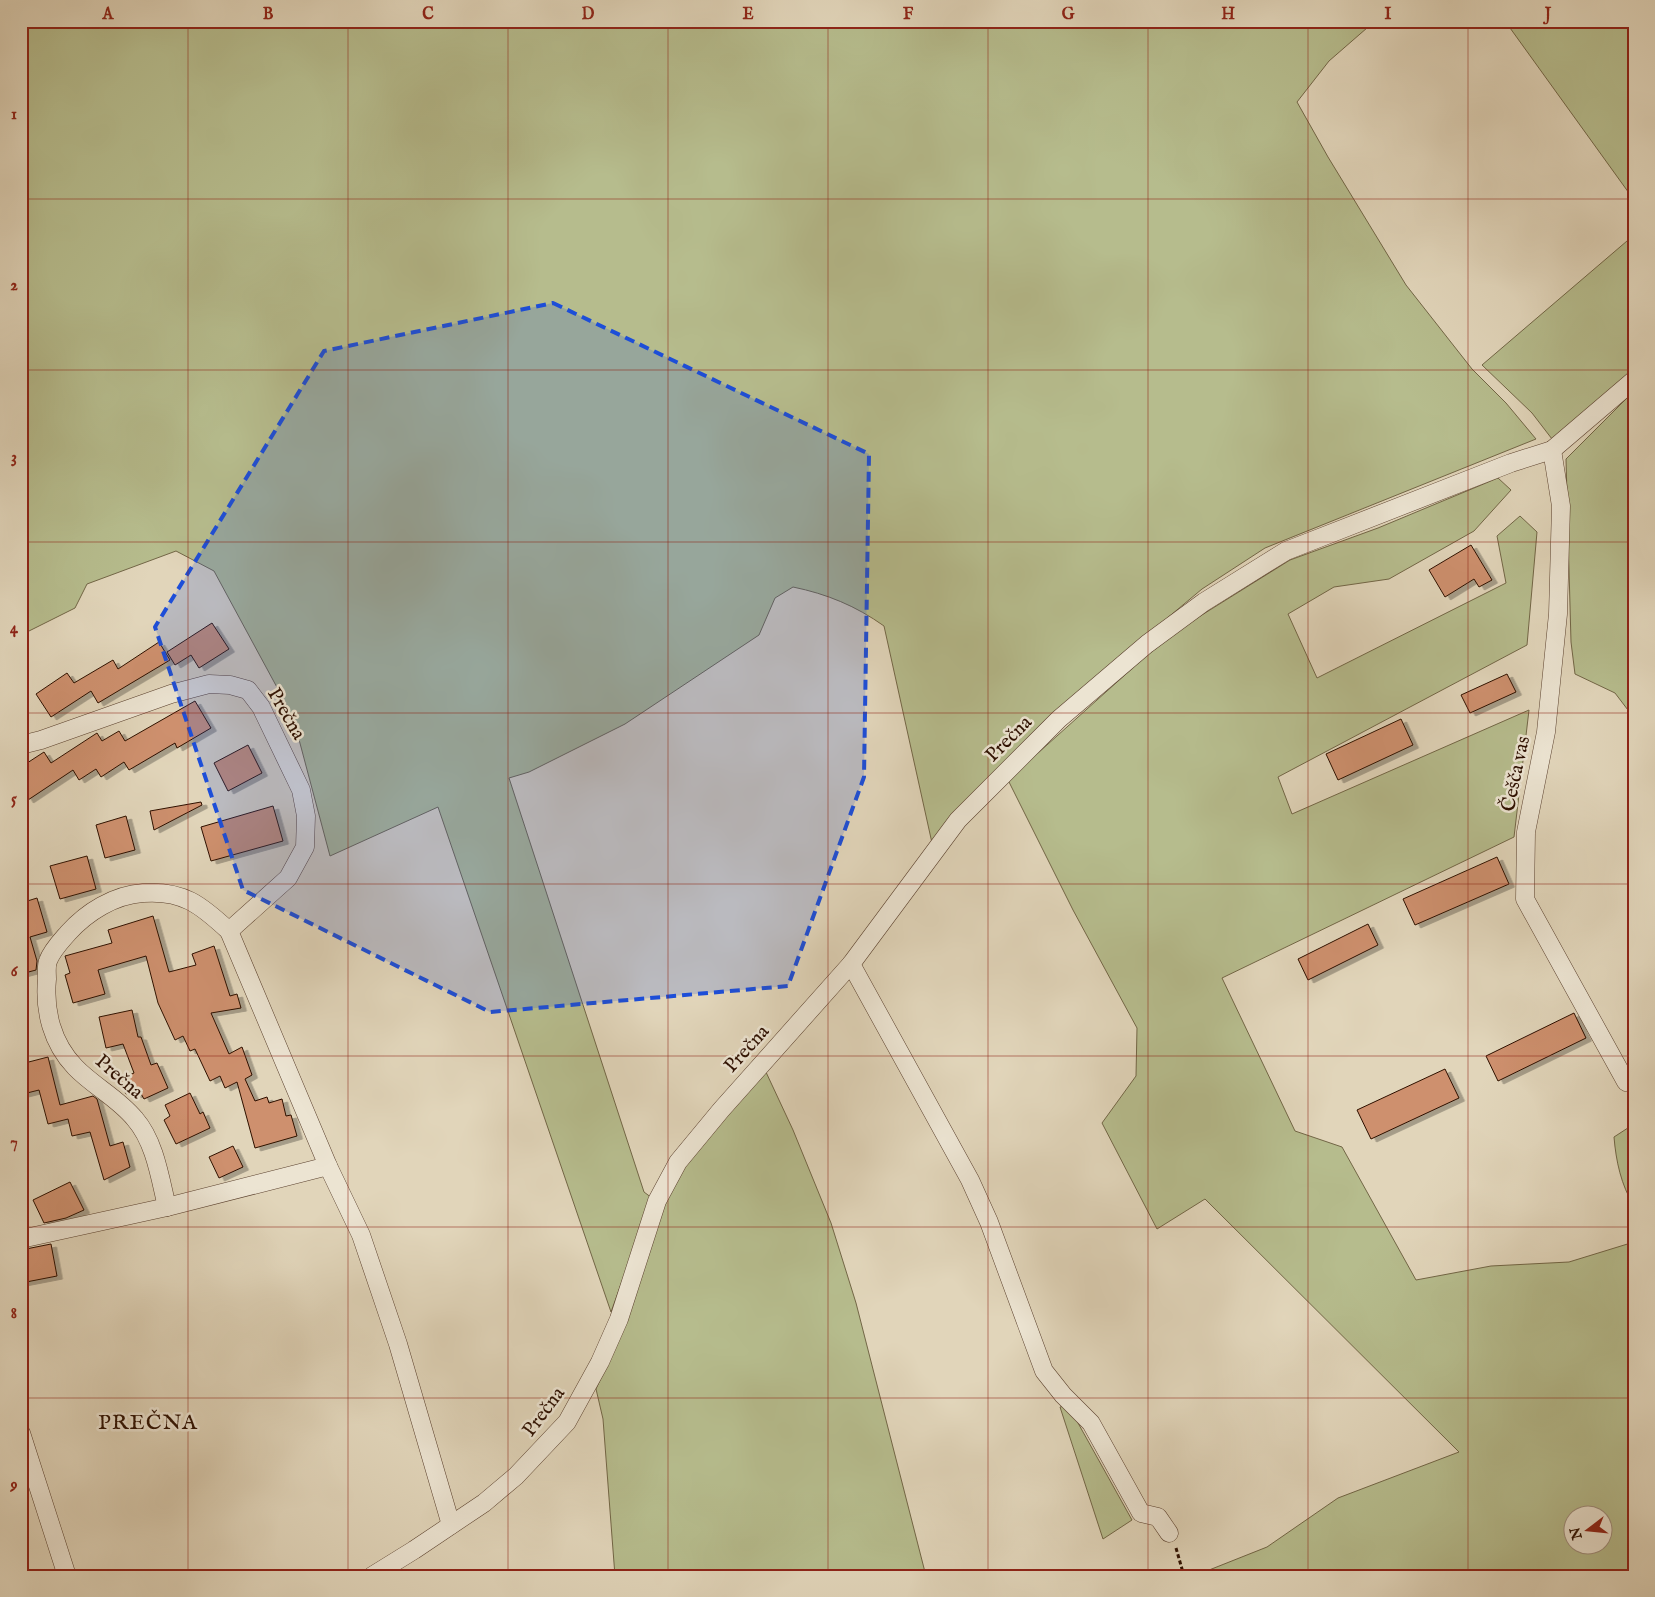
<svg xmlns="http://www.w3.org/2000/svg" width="1655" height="1597" viewBox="0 0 1655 1597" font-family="'IM FELL English',serif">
<defs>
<filter id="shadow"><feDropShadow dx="5.5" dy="3" stdDeviation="0" flood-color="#0004"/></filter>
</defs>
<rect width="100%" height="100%" fill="#e1d5ba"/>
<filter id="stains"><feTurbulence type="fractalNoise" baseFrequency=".004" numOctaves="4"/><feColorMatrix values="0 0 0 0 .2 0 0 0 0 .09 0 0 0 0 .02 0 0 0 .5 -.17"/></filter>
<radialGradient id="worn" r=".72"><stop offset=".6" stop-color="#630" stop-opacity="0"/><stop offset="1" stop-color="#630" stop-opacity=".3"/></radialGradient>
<g fill="#b6bc8d" stroke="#726646" fill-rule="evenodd">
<path d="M21 21H1375L1329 61 1297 102 1328 157 1406 285 1472 369 1506 403 1536 439 1265 548 1202 589 1043 722 1002 764 932 843 884 626C856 606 827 594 793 587L775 598 759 635 625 724 529 772 509 778 644 1192 652 1198 611 1312 438 807 330 856 297 732 286 704 214 571 176 551 87 584 75 608 21 635Z"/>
<polygon points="1505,21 1634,21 1634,200"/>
<polygon points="1634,235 1634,373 1552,439 1532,413 1482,365"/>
<polygon points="1634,391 1634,718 1615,693 1575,674 1571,642 1566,459"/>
<path d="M1498 478 1511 490 1474 531 1389 579 1334 587 1288 614 1317 678 1506 583 1497 536 1520 516 1537 532 1527 645 1278 777 1292 814 1529 710 1514 837 1222 978 1295 1131 1342 1147 1416 1280 1491 1266 1569 1262 1634 1242V1576H1194L1267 1547 1338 1498 1459 1452 1205 1199 1157 1229 1102 1123 1136 1076 1137 1028 1073 910 1008 780 1146 656 1189 623 1290 560 1378 528ZM1572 1514H1602V1544H1572Z"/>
<polygon points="765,1070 793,1130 831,1223 856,1303 926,1576 615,1576 603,1419 596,1389 629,1315 665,1201 684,1167"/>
<path d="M1634 1124V1206C1621 1185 1616 1161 1614 1137Z"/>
<polygon points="1068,1405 1132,1520 1103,1539 1060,1407"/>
</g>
<g fill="#ce906e" stroke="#2d0f00" filter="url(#shadow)">
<polygon points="1471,545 1492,580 1479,587 1474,579 1445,597 1429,570"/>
<polygon points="212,623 229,649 199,668 191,655 175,665 167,652"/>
<polygon points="159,642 170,660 98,703 91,691 51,717 36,694 67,673 74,683 113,660 118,669"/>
<polygon points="1507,674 1516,692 1470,713 1461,695"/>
<polygon points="195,701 211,728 177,748 175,743 129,770 124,762 101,777 96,769 79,780 73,770 28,800 21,789 21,767 44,752 51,763 97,733 102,741 119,731 125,741"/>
<polygon points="1401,719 1413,745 1338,780 1326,754"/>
<polygon points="248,745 262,773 228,791 214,763"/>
<polygon points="201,802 202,805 154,830 150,811"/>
<polygon points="273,806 283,841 211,861 201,827"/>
<polygon points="126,816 135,850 105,858 96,825"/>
<polygon points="87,856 96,889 60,899 50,866"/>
<polygon points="1497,857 1509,884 1415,925 1403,899"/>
<polygon points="37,898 47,932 30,937 37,961 36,970 21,974 21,903"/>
<polygon points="153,916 169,972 196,965 192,954 214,946 230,996 237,994 241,1008 211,1013 229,1054 242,1047 252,1075 245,1079 255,1101 267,1097 269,1103 282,1099 286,1116 291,1115 297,1136 255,1148 237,1082 225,1088 220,1076 210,1081 195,1049 190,1051 183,1036 175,1040 158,1003 146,956 98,970 105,994 73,1003 65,975 70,973 65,956 112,943 108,930"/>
<polygon points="1368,924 1378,945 1308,980 1298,959"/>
<polygon points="132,1010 138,1037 141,1037 151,1065 157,1063 168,1088 144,1099 140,1092 136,1095 134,1090 126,1094 120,1079 134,1073 123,1044 106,1048 99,1017"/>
<polygon points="1574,1013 1586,1038 1498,1081 1486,1056"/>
<polygon points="48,1057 60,1105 93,1096 97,1099 110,1146 123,1142 130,1167 104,1180 90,1132 72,1136 68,1119 48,1124 39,1090 23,1094 21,1064"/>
<polygon points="1445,1069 1459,1098 1371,1139 1357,1110"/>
<polygon points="190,1093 200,1114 203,1112 210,1128 176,1144 164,1120 170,1116 165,1105"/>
<polygon points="233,1146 243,1167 219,1178 209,1157"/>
<polygon points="70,1182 84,1210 66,1218 44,1223 33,1200"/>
<polygon points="51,1244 57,1276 21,1283 21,1250"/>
</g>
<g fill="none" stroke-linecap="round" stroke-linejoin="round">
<g stroke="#5a402e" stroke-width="19">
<g id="minor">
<polyline points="1552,450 1561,506 1558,614 1546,732 1526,832 1525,899 1626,1082"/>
<polyline points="21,745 41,740 171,694 209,684 230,685 248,690 261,707 301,790 306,816 305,847 288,878 229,931 328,1166 361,1235 398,1344 451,1525"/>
<polyline points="851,964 970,1180 989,1222 1044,1371 1063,1395 1091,1423 1141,1513 1158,1517 1169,1533"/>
<path d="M167 1207C160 1178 155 1142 135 1119 118 1098 93 1086 75 1067 52 1043 44 1011 47 979 47 974 46 966 48 961 52 950 61 941 68 933 87 912 114 895 143 893 183 890 201 905 229 931"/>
<polyline points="21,1239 167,1207 328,1166"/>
<polyline points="21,1433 67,1576"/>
<polyline points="372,1576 414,1550 484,1503 516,1476 567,1422 600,1362 619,1319 657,1201 678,1162 721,1110 851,964 958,820 1059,719 1147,644 1204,602 1286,551 1511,463 1552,450 1634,380"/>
</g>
</g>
<polyline stroke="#2d0f00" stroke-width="3" stroke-dasharray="4 2.5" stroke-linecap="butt" points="1176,1548 1184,1576"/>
<use href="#minor" stroke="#ece4d2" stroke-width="18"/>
</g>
<path fill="#1d4ed8" fill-opacity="0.2" stroke="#1d4ed8" stroke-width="4" stroke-dasharray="10 6" stroke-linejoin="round" d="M553 303 869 454 864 777 788 986 490 1012 243 890 155 627 324 351Z"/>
<path fill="none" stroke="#8f2418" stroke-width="1" stroke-opacity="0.55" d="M188 21V1576M348 21V1576M508 21V1576M668 21V1576M828 21V1576M988 21V1576M1148 21V1576M1308 21V1576M1468 21V1576M21 199H1634M21 370H1634M21 542H1634M21 713H1634M21 884H1634M21 1056H1634M21 1227H1634M21 1398H1634"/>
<g text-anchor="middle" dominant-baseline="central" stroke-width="5" stroke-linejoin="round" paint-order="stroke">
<g font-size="20" fill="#2d0f00" stroke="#ece4d2">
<text transform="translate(286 714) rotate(60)">Prečna</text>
<text transform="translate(1009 739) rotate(-45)">Prečna</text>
<text transform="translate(1516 774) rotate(-78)">Češča vas</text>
<text transform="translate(747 1049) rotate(-48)">Prečna</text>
<text transform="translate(119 1077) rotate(41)">Prečna</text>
<text transform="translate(544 1412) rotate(-53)">Prečna</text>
</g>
<g font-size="22" letter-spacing="1" fill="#2d0f00" stroke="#ece4d2">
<text x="148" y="1423">PREČNA</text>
</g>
</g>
<rect width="1655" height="1597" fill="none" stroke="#e1d5ba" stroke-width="55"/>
<g transform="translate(1588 1530) rotate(254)"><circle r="24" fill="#ece4d2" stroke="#a08f7e"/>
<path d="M0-4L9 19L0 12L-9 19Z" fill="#8f2418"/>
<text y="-8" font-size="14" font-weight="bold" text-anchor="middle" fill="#2d0f00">N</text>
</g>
<rect x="28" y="28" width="1600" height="1542" fill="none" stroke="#8f2418" stroke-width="2"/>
<g font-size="16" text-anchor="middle" font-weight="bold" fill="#8f2418">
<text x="108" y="19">A</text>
<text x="268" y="19">B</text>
<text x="428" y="19">C</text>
<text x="588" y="19">D</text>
<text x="748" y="19">E</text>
<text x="908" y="19">F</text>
<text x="1068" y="19">G</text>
<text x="1228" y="19">H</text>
<text x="1388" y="19">I</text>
<text x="1548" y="19">J</text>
<text x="14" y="119">1</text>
<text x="14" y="290">2</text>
<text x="14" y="462">3</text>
<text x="14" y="633">4</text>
<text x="14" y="804">5</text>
<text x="14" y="976">6</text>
<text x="14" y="1147">7</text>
<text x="14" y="1318">8</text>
<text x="14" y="1490">9</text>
</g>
<rect width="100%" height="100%" filter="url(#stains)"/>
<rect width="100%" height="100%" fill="url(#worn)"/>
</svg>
